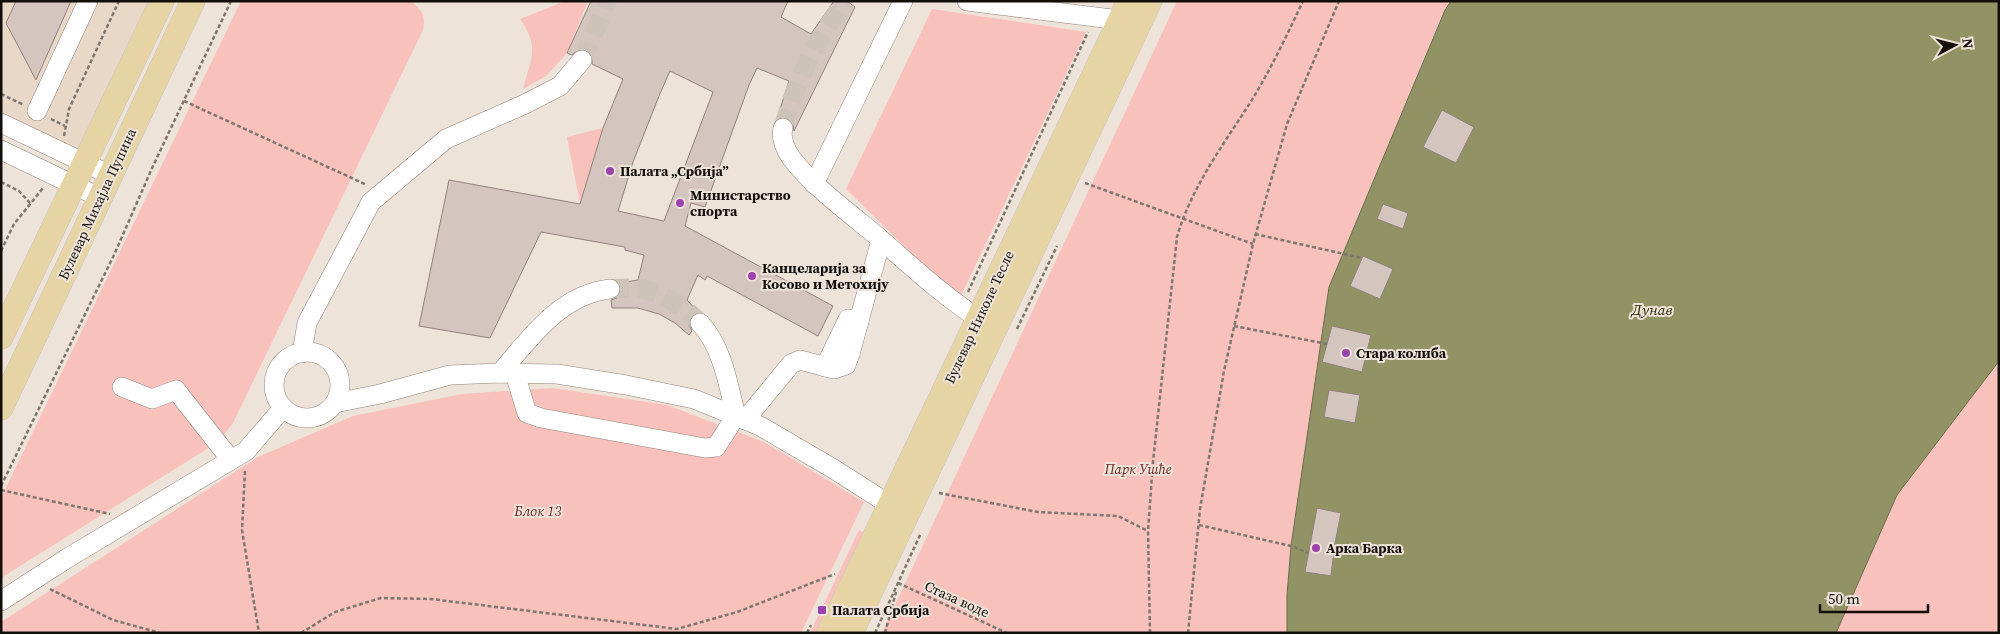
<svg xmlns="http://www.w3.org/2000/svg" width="2000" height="634" viewBox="0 0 2000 634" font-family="'Source Serif 4',serif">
<rect width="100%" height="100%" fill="#eee3d8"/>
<polygon fill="#e9d8c8" points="1,1 149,1 77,152 1,115"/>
<g fill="#f9c1bc">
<path d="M241 1H411C422 10 426 16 423 30L233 423 223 436 210 447 1 578V498Z"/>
<path d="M565 1H588L567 53 546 76 523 89C531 59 540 47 520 19Z"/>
<polygon points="1177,1 1451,1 1444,10 1329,287 1291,546 1287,595 1287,633 882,633"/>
<polygon points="932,9 1086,32 959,300 846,189"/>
<polygon points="603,128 580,204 567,137"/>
<polygon points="1999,361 1999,633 1836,633 1897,495"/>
<polygon points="553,388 667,405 764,442 864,502 801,633 1,633 1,622 258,457 353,416 462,394"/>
<polygon points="859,530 866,533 819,633 810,633"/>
</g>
<polygon fill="#919364" stroke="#6b6b49" points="1451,1 1999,1 1999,361 1897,495 1836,633 1287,633 1287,595 1291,546 1329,287 1445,10"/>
<g fill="#d4c5bf" stroke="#90827c" fill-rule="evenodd">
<polygon points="16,1 71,1 36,80 6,23"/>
<path d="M591 1H788L781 17 811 34 834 1H847L855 7 794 131 793 124 790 119 785 117 777 119 789 81 757 68 749 85 705 207 691 203 685 226 833 306 818 336 707 276 705 280 698 275 687 300 698 312 693 315 689 319V325L692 331 689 335 675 323 659 314 638 308H612L611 300 617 298 621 292 619 283 638 280 644 255 625 250V247L541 232 490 338 419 326 449 180 580 204 603 128 623 79 592 64V56L584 49 578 50 572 55 567 53ZM670 71 713 92 664 221 618 211 633 162 659 96Z"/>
<polygon points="1442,110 1474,127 1456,163 1423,147"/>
<polygon points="1383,204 1408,213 1403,229 1377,219"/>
<polygon points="1363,256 1393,269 1380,299 1350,286"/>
<polygon points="1332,326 1371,335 1362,372 1322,362"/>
<polygon points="1329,390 1360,395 1355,423 1324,417"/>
<polygon points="1317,508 1341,513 1335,543 1331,576 1305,572"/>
</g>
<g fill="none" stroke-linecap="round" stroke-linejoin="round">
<g stroke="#cdc3b9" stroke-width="19" stroke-dasharray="19 9" stroke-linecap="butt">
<polyline points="582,60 608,1"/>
<path d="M783 128C796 82 816 38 846 1"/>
<path d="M610 289C622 288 635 287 646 290 665 294 687 309 700 323"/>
</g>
<g stroke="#8f857b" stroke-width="20">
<g id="minor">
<polyline points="967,1 1120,20 1131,26"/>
<polyline points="37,111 88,1"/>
<polyline points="1,123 110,175"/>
<path d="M783 128C780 138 786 151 792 159 816 189 848 212 877 236 913 268 949 301 990 326"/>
<polyline points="1,150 99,197"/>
<polyline points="814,184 903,1"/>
<circle cx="307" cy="385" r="33"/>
<polyline points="302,353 307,323 371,202 446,139 525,104 560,86 582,60"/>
<polyline points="825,367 848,319 859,322"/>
<path d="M500 373C530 338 561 294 610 289"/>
<path d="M515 374 527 413 541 418 705 448 716 447 736 416C728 384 723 348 700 323"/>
<polyline points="122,387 152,399 176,390 231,460"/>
<polyline points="335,403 380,394 450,375 500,373 557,374 626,385 694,399 760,426 832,468 901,512"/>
<polyline points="745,420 791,364 800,360 834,369 846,365 850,354 881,240"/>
<polyline points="1,601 66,559 246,451 283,408"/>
</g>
</g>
<g stroke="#c6c5c4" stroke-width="25">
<g id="major">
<polyline points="1,337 162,1"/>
<polyline points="1,408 193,1"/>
<polyline points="829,633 1129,1"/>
<polyline points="851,633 1150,1"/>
</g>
</g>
<g stroke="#7e776f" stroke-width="2.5" stroke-dasharray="4 2.5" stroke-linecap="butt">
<polyline points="1,94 24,105"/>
<polyline points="184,101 367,185"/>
<polyline points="51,119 65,126"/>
<polyline points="64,136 69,109 119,1"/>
<polyline points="1,182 19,191 30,203"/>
<polyline points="1085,183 1253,244"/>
<polyline points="1255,234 1362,258"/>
<polyline points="1,251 14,224 43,188"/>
<polyline points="968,292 1088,32"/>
<polyline points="1234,326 1327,344"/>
<polyline points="1017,329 1057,246"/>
<polyline points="245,471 242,530 259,633"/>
<polyline points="1,486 114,255 153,166 231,1"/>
<polyline points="1,490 110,514"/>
<polyline points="939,493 1038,512 1118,516 1148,531"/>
<polyline points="1199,525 1291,546 1308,553"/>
<polyline points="898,583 1007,633"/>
<polyline points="50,589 113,620 160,633"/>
<polyline points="301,633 335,612 381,598 431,599 677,629 737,612 835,574"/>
<polyline points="807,633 811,625"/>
<polyline points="875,633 921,533"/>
<polyline points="885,633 896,592"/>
<path d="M1150 633 1148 531 1153 462 1177 237C1191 188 1223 145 1250 103 1270 71 1287 35 1303 1"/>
<polyline points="1188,633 1200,509 1224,371 1253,244 1287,124 1339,1"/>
</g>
<use href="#minor" stroke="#fff" stroke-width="19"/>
<use href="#major" stroke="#e6d4a4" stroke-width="24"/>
</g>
<g fill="#9b42ae" stroke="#eee3d8" stroke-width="2">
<circle cx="610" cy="171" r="5"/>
<circle cx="680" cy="203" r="5"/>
<circle cx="752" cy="276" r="5"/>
<circle cx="1346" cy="353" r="5"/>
<circle cx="1316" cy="548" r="5"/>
<rect x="817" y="605" width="10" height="10" rx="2.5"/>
</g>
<g text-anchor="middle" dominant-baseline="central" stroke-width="4" stroke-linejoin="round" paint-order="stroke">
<g font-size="14" font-weight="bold" fill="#120f0b" stroke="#eee3d8" text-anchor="start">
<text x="620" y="171">Палата „Србија”</text>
<text x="690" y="195">Министарство<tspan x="690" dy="16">спорта</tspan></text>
<text x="762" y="268">Канцеларија за<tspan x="762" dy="16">Косово и Метохију</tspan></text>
<text x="1356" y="353">Стара колиба</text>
<text x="1326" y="548">Арка Барка</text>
<text x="832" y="610">Палата Србија</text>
</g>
<g font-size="14" fill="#120f0b" stroke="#eee3d8">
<text transform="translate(97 204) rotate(-65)">Булевар Михајла Пупина</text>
<text transform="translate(979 317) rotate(-65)">Булевар Николе Тесле</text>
<text transform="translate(957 599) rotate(24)">Стаза воде</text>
</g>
<g font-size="14" font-style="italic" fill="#6b2927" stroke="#eee3d8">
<text x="1138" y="469">Парк Ушће</text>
<text x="538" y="511">Блок 13</text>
</g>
<g font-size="15" font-style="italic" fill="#2b2c04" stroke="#eee3d8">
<text x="1652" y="309">Дунав</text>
</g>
</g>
<rect width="2000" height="634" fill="none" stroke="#120f0b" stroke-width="5"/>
<g transform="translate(1955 45) rotate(83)" stroke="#eee3d8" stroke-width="4" paint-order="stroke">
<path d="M0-4L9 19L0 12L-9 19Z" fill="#120f0b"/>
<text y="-8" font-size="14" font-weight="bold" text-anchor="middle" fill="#120f0b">N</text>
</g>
<path d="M1820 604v8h108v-8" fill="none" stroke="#120f0b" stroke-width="2.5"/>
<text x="1828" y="604" font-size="15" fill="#120f0b" stroke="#eee3d8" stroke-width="4" paint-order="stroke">50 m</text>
</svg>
